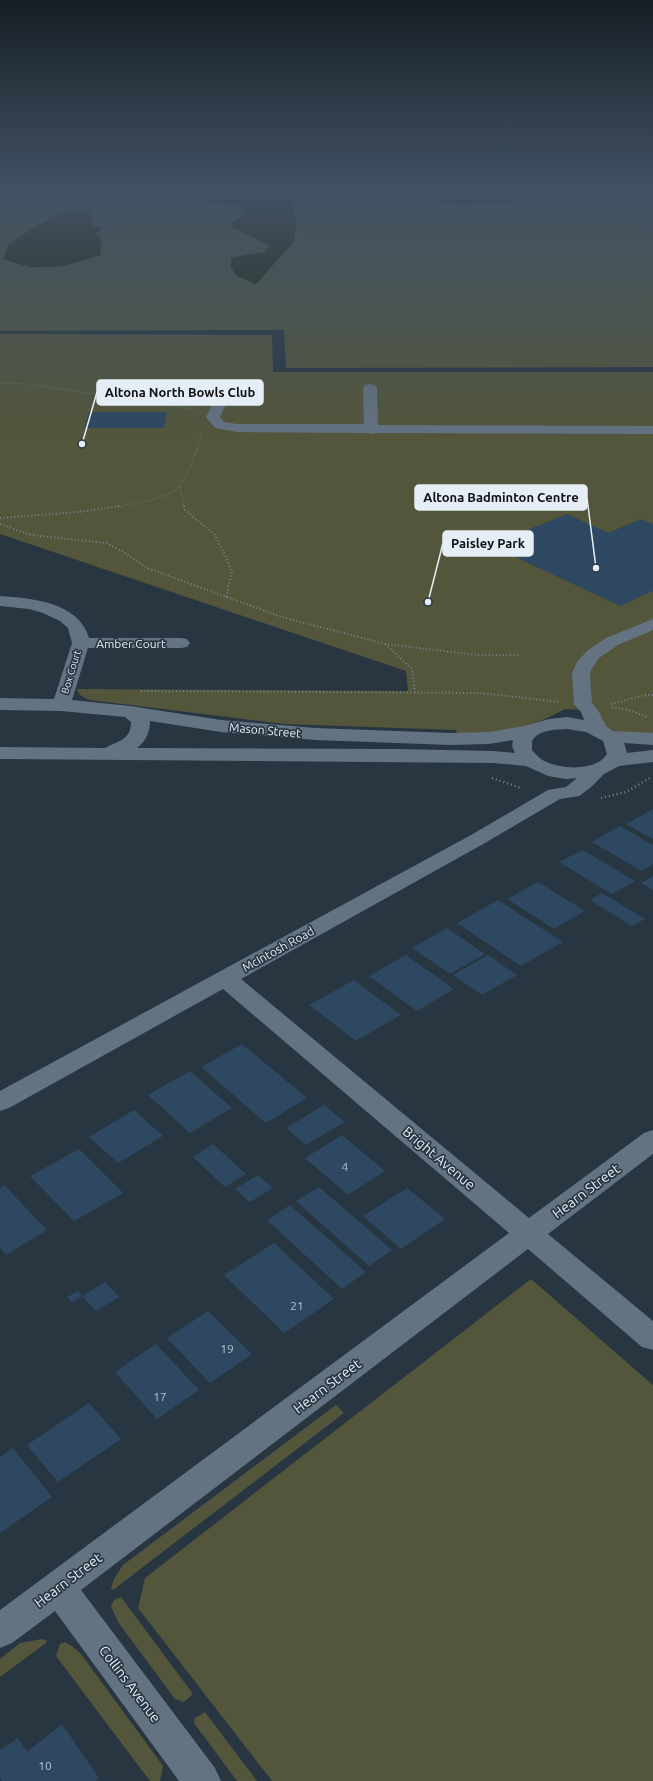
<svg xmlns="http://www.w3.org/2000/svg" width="653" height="1781" viewBox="0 0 653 1781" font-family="Ubuntu,sans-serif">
<rect width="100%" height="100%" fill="#283642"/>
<g fill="#53563b">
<polygon points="0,192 653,192 653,367 286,368 284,330 0,331"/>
<path d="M0 334 272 335 273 372H653V735C640 734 613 734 603 726 598 722 599 716 598 711L565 709 543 720 523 727 504 732 458 736 456 730 284 724 90 700C83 697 79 696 77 689L408 691 406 671 0 534Z"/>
<polygon points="531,1279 653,1385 653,1781 272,1781 138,1608 145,1578"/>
<polygon points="336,1405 344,1413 113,1590 111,1588 114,1579 123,1565"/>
<polygon points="121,1597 193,1694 184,1702 175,1699 118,1622 111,1606 114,1600"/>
<polygon points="42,1639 47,1641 46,1643 0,1677 0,1659 20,1643"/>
<polygon points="65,1642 72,1646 81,1654 163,1766 160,1781 150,1781 56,1656 60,1644"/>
<polygon points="205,1712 257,1781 237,1781 194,1723 195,1718"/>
</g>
<g fill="#1e2000" stroke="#5a5e4a">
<path d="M181 192H303L295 202 294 210 298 222 294 242 256 285 236 276 230 267 231 257 265 251 269 246 234 229 229 224 243 215 244 208C240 205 235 206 229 206 215 205 193 201 181 192Z"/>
<polygon points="426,192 591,192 588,197 569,202 548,201 465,206 452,206 423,196"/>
<path d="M76 209 91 213 93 225 103 227 96 234 102 240 101 256 61 267 31 268 3 260 7 245C29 230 50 215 76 209Z"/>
</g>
<g fill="#2d4860">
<polygon points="89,412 167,412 164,428 84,428"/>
<polygon points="567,514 608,533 641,519 653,524 653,591 620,606 490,545"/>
<polygon points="653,809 653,839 626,824"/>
<polygon points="620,826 653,845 653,864 642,871 592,842"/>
<polygon points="583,850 635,881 612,894 559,862"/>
<polygon points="653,876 653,890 641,883"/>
<polygon points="538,882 585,911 554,929 507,899"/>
<polygon points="602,893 645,919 632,926 590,900"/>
<polygon points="498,900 563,942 521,966 457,923"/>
<polygon points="447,928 485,954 450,974 412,948"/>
<polygon points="406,955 454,989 417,1011 369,976"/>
<polygon points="488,955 517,975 482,995 453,975"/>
<polygon points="354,980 401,1015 356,1041 309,1005"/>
<polygon points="242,1044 307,1098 266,1123 201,1067"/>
<polygon points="190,1071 232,1108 190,1133 148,1095"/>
<polygon points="324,1105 345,1122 306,1145 286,1128"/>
<polygon points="134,1110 163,1136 118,1163 89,1137"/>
<polygon points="342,1135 385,1171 348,1195 305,1158"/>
<polygon points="213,1144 246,1174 225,1187 193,1157"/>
<polygon points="79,1149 123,1193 74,1221 30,1176"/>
<polygon points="258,1175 273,1188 250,1202 235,1189"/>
<polygon points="4,1185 47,1230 6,1255 0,1248 0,1188"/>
<polygon points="319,1187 392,1250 369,1266 296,1201"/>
<polygon points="407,1188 445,1219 401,1249 363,1216"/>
<polygon points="290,1205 366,1272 342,1289 267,1220"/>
<polygon points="274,1243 334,1299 284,1333 224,1275"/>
<polygon points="105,1282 119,1297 96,1311 82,1296"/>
<polygon points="78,1291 82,1296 72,1302 67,1297"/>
<polygon points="208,1311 252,1354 210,1383 167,1338"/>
<polygon points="156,1344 199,1390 157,1419 115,1372"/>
<polygon points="89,1403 121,1439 58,1482 27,1445"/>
<polygon points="13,1448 52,1497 0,1533 0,1457"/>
<polygon points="62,1724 99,1778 95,1781 2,1781 0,1778 0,1750 18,1738 27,1752"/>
</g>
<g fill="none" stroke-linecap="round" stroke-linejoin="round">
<g stroke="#798590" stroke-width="1.5" stroke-dasharray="0.5 2" stroke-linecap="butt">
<polyline points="0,383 28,384 194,409"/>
<polyline points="180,487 184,507"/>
<path d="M115 507C129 505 161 499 172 492 188 482 197 451 201 434"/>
</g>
<g stroke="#798590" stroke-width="2" stroke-dasharray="1 2.5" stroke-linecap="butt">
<polyline points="184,506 185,510 214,534 226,557 232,573 226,597"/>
<polyline points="0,518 78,512 120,506"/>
<polyline points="0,524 31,535 106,543 125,553 147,568 282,617 385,644 477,655 520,655"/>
<polyline points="385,644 412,669 415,693"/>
<polyline points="141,691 480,693 560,702"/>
<polyline points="611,704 646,695 653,695"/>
<polyline points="612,707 628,710 648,717"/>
</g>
<g stroke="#798590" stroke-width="2.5" stroke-dasharray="1 3" stroke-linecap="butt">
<polyline points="492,778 521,788"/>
<polyline points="601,798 626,792 650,778"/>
</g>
<g fill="#647382" fill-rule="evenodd">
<polygon points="370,384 375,385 377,388 378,425 653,426 653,434 376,433 371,434 366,433 237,432 215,428 206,417 214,401 224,401 226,404 220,417 224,422 237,424 364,424 363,388 365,385"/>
<path d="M0 596C31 598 79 602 89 638H181L187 639 190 643 187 647 181 648H88L72 700 130 706 221 720 315 728 451 733 489 732 524 726 549 719 567 717 584 720 581 712 574 704 572 673 577 662 587 651 606 638 653 619V630L618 645 599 658 591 670 590 677 592 703 598 710 606 726 613 731 653 733V745L624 743 627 753 653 750V762L619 766 604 774 590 788 579 796 560 799 485 843 241 979 529 1218 644 1133 653 1130V1154L548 1234 653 1321V1350L642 1347 528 1249 81 1590 215 1768 221 1781H179L55 1611 12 1643 0 1648V1610L509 1233 223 989 9 1108 0 1111V1091L471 835 548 790 566 787 577 778 566 779 548 776 526 766 493 763 0 759V747L105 748C118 741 131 740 131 722L125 717 61 711 0 710V698L54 699 72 643 68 628 60 621 43 613 29 609 0 606ZM150 721 221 732 315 740 451 745 489 744 513 740 512 746 515 753 493 751 396 749 137 748C146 741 150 732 150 721ZM567 729 586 732 603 741 607 754C596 772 558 770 541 759 538 757 535 753 532 750V741C539 729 555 730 567 729Z"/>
</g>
</g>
<linearGradient id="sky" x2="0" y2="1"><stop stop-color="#161e24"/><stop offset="0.43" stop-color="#425265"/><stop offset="1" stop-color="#425265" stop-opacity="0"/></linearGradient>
<rect width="653" height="442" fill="url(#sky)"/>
<g text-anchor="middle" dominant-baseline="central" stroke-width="3.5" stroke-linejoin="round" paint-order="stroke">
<g font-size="10" fill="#e5eef6" stroke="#283642">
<text transform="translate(71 672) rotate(-73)">Box Court</text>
</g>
<g font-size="12" fill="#e5eef6" stroke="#283642">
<text x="131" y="643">Amber Court</text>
<text transform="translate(265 730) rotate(5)">Mason Street</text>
<text transform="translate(278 949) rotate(-29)">McIntosh Road</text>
</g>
<g font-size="12" fill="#b7c4d0">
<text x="345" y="1166">4</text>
<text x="297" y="1305">21</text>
<text x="227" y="1348">19</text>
<text x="160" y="1396">17</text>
<text x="45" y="1765">10</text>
</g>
<g font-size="14" fill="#e5eef6" stroke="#283642">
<text transform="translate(439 1158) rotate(40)">Bright Avenue</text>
<text transform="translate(586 1191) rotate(-37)">Hearn Street</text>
<text transform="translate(327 1386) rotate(-37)">Hearn Street</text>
<text transform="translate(68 1580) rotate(-37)">Hearn Street</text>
<text transform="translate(130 1684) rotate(53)">Collins Avenue</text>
</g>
</g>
<path fill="none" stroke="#e5eef6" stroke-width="1.5" d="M82 444L97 392M596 568L587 498M428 602L443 543"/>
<g fill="#e5eef6" stroke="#283642" stroke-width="1.5">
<circle cx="82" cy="444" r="4"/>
<circle cx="596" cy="568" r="4"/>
<circle cx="428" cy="602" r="4"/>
</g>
<g fill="#e5eef6" stroke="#e5eef6" stroke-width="1.5">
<rect x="97" y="380" width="166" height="25" rx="4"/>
<rect x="415" y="485" width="172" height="25" rx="4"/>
<rect x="443" y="531" width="90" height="25" rx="4"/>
</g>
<g font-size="13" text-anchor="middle" font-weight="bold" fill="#111">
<text x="180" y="397">Altona North Bowls Club</text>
<text x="501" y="502">Altona Badminton Centre</text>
<text x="488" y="548">Paisley Park</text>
</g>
</svg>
